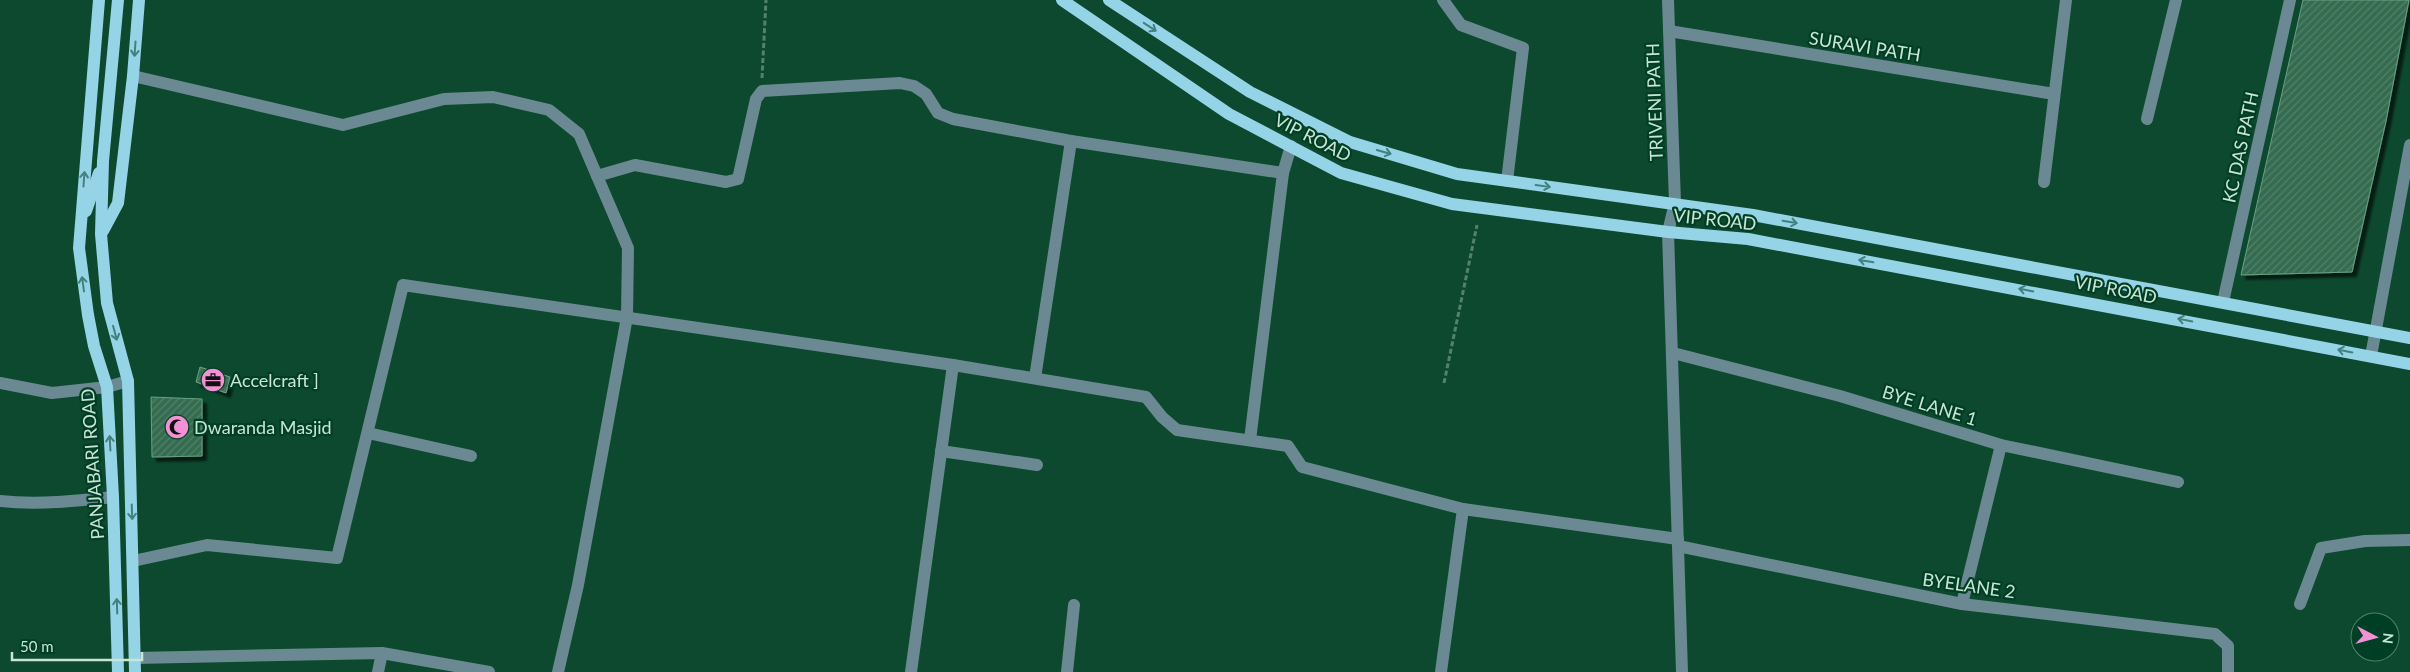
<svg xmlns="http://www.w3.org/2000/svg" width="2410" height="672" viewBox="0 0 2410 672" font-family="Lato,sans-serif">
<defs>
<pattern id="building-hatch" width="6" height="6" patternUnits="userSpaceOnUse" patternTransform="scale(1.25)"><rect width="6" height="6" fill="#356c50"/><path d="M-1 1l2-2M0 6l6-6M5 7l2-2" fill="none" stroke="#518168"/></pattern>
<filter id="shadow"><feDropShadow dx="4.5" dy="4.5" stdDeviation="1" flood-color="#0009"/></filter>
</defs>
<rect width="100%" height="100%" fill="#0d492f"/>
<g fill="url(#building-hatch)" stroke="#6aa183" filter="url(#shadow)">
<polygon points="2303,0 2409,0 2386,121 2352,272 2241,275"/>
<polygon points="200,367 230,377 226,393 196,382"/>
<polygon points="151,397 202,399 202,456 152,457"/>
</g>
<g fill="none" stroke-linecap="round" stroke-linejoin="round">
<g stroke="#52826b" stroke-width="3" stroke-dasharray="5 2.5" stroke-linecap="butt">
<polyline points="762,78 766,0"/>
<polyline points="1444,383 1477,225"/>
</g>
<g stroke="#6b8992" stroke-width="12">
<polyline points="1443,0 1461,25 1523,48 1507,181"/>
<polyline points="1668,0 1675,203 1668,232 1682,672"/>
<polyline points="1669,31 2054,94"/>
<polyline points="133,76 343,125 444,99 493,97 549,110 579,134 628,248 627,317 578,585 558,672"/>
<polyline points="2147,119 2176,0"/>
<polyline points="597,176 635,165 726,182 738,179 756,99 762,91 900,83 914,86 926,94 938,113 953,119 1071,141 1283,173"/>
<polyline points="2044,182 2066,0"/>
<polyline points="2223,302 2290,0"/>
<polyline points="1673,353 1840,396 2001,445 2178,482"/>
<polyline points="2371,356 2410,145"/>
<polyline points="1035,378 1071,141"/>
<polyline points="0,383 52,393 107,387 128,381"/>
<polyline points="368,433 471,456"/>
<polyline points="1250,440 1283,173 1291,146"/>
<polyline points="941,451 1037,465"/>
<path d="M0 501C38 505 76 501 113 497"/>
<polyline points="1678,546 1962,604 2215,634 2228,646 2228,672"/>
<polyline points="133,561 207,545 337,558 403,285 953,365 1146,397 1162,417 1177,430 1288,446 1302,467 1463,509 1678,539"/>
<polyline points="1962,604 2001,445"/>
<polyline points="2300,604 2321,548 2365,541 2410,540"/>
<polyline points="135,658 382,653 489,672"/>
<polyline points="378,672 382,653"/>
<polyline points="911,672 953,365"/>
<polyline points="1067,672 1074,605"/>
<polyline points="1441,672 1463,509"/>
</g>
<g stroke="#95d3e7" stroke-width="12">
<polyline points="99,0 79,248 88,315 94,346 107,387 113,497 118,672"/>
<polyline points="118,0 103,161 101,234 107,303 128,381 135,672"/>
<polyline points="1062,0 1229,114 1341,173 1452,204 1668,232 1748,239 2410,364"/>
<polyline points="1109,0 1250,92 1350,142 1457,174 1753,215 2410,338"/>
<polyline points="86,211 99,173"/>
<polyline points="103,231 118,203 133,76 139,0"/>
</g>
</g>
<defs><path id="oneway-shaft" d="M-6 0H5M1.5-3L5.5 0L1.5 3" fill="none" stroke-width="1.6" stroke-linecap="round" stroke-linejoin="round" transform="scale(1.25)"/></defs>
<g stroke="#43817c">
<use href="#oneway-shaft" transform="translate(1150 27) rotate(33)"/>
<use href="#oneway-shaft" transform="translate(135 49) rotate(94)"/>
<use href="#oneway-shaft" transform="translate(1384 152) rotate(16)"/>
<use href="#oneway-shaft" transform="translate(84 179) rotate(-86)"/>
<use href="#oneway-shaft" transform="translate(1543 186) rotate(8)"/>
<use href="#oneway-shaft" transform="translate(1790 222) rotate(10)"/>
<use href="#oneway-shaft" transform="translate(1866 261) rotate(-170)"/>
<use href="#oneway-shaft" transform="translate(83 284) rotate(-98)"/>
<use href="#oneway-shaft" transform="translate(2026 290) rotate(-169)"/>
<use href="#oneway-shaft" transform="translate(2185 320) rotate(-169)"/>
<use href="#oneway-shaft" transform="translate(115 333) rotate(75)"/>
<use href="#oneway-shaft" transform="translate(2345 351) rotate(-169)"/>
<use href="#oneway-shaft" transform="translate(110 443) rotate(-93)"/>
<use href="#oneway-shaft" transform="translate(132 512) rotate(88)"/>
<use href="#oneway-shaft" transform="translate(117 606) rotate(-92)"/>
</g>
<defs>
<g id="office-disc" transform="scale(1.25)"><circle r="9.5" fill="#f391d5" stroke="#003e25"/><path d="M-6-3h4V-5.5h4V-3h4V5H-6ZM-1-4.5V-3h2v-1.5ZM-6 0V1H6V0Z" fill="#111"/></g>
<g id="mosque-disc" transform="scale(1.25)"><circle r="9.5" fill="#f391d5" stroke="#003e25"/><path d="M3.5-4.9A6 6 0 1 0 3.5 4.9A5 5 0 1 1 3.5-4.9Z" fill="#111"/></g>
</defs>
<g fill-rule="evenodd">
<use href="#office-disc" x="213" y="380"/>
<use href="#mosque-disc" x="177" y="427"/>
</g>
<g text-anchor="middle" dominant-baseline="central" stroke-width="4.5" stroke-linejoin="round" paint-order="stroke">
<g font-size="18" fill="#c9e5d4" stroke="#003e25">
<text transform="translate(1865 46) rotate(9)">SURAVI PATH</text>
<text transform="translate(1654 102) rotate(-92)">TRIVENI PATH</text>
<text transform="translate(1313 137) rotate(27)">VIP ROAD</text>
<text transform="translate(2240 147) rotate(-78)">KC DAS PATH</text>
<text transform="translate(1715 219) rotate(6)">VIP ROAD</text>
<text transform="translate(2116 289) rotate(11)">VIP ROAD</text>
<text transform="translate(1930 405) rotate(17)">BYE LANE 1</text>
<text transform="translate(92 464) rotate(-94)">PANJABARI ROAD</text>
<text transform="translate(1969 585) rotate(8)">BYELANE 2</text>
</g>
<g font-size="18" fill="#c9e5d4" stroke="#003e25" text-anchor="start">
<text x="230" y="380">Accelcraft ]</text>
<text x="194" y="427">Dwaranda Masjid</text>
</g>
</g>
<g transform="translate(2375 637) rotate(96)"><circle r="24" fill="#003e25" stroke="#50816b"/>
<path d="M0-4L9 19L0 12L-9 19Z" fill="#f391d5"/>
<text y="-8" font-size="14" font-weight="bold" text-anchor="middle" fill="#c9e5d4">N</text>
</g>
<path d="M12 652v8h130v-8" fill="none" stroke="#c9e5d4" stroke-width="2.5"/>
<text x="20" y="652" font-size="15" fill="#c9e5d4" stroke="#003e25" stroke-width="4" paint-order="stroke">50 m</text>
</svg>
